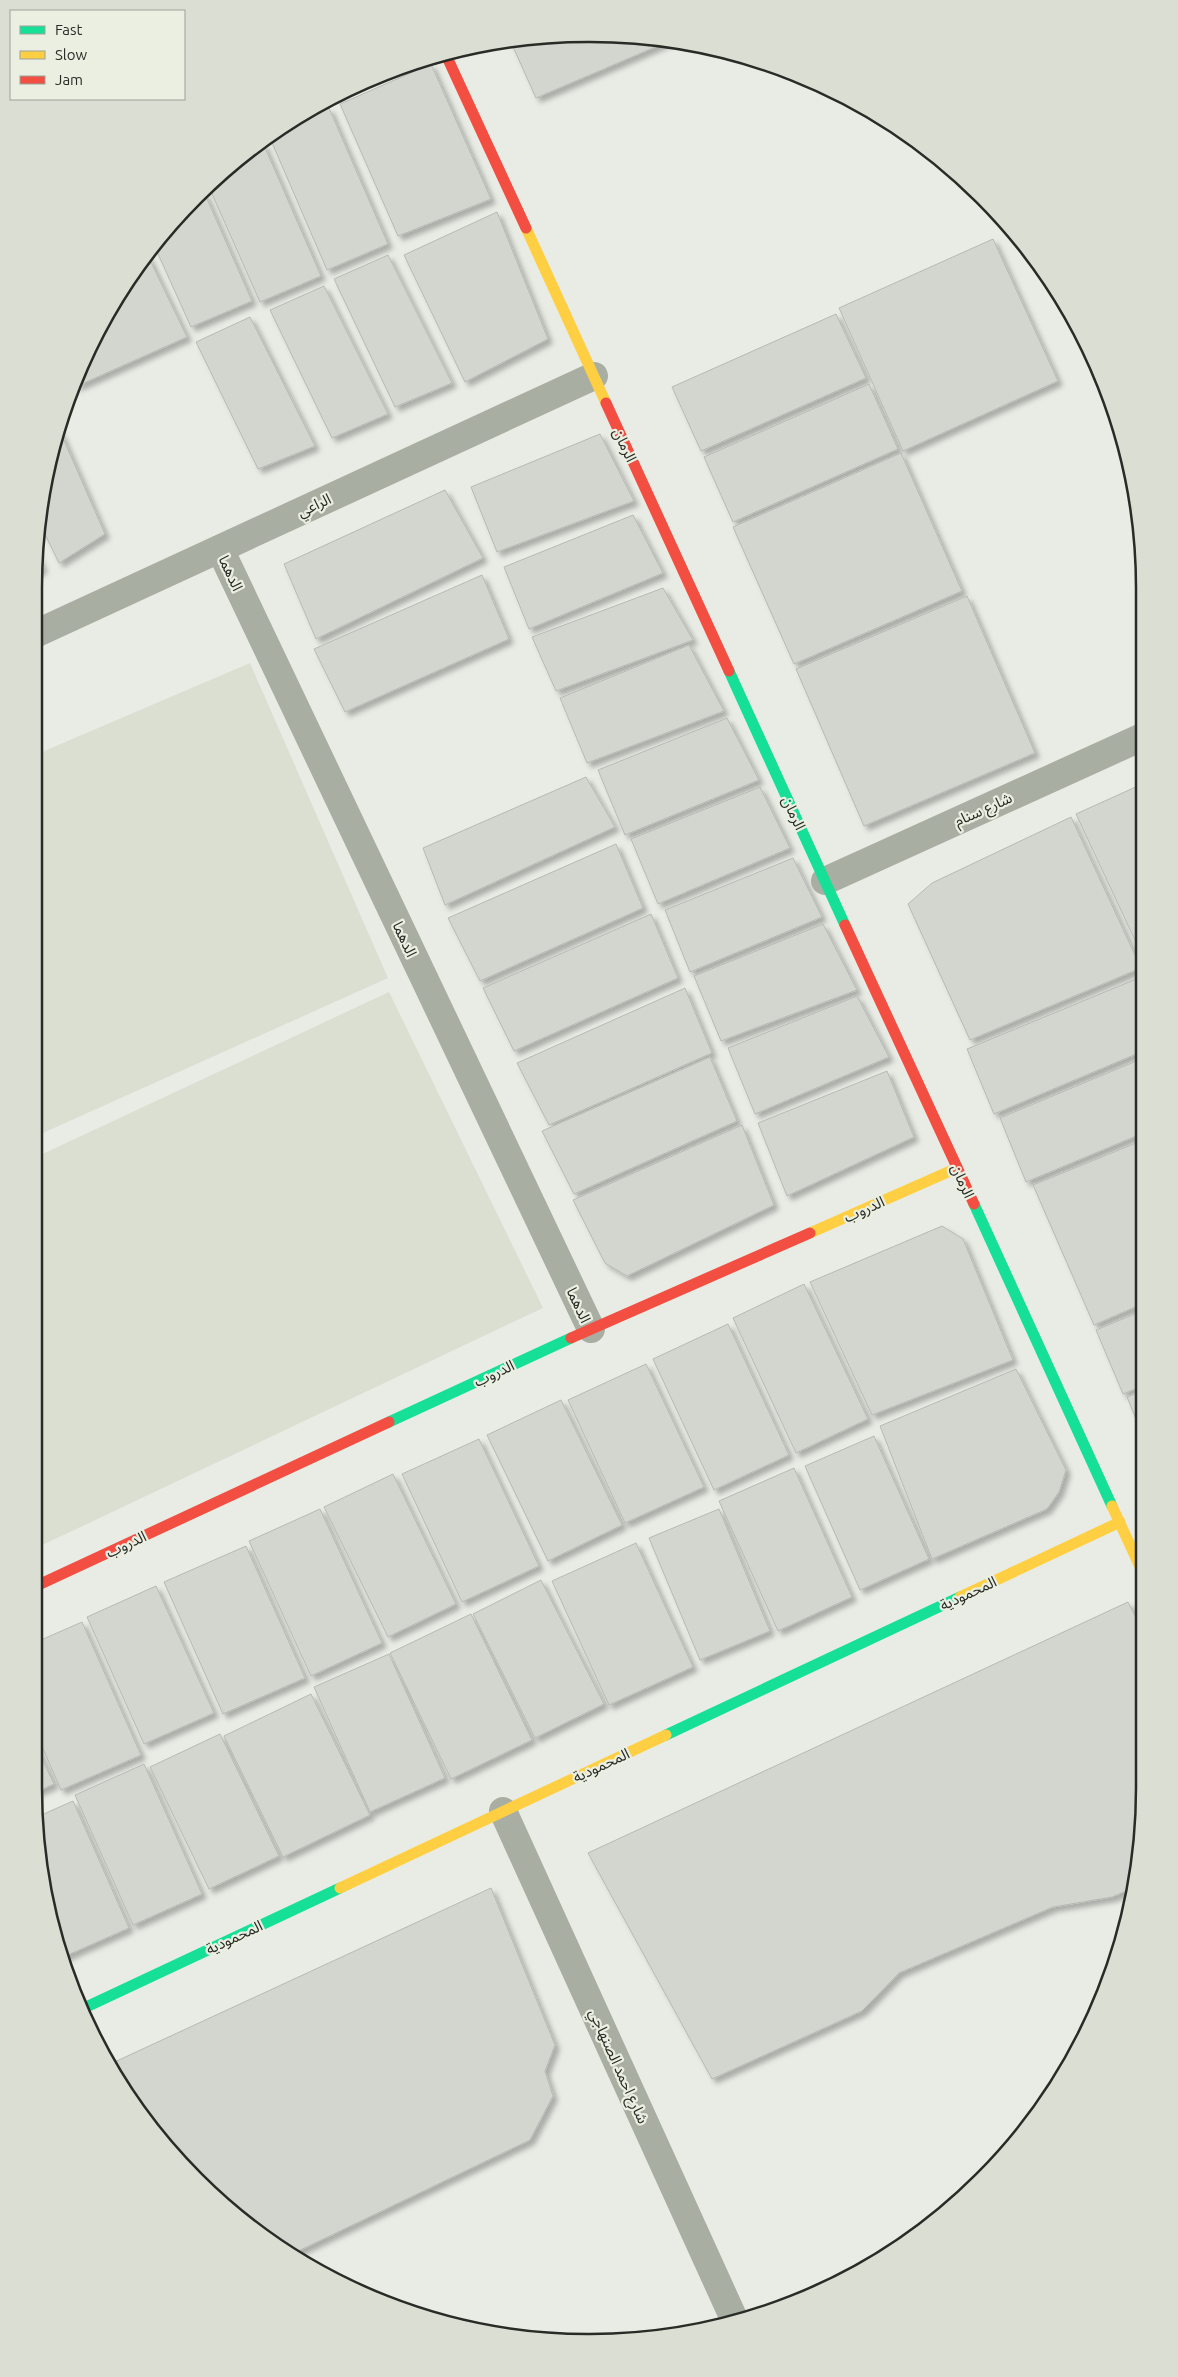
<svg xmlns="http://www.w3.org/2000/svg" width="1178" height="2377" viewBox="0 0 1178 2377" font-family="Ubuntu,'Noto Sans Arabic',sans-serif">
<defs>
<filter id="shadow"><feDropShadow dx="4.5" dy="4.5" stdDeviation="2.5" flood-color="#0004"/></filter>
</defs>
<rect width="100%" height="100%" fill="#e9ece5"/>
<g fill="#dadfd2">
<polygon points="250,663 388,978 34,1137 35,755"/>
<polygon points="389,992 543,1308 34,1549 34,1158"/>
</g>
<g fill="#d3d5cf" stroke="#b7b9b4" filter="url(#shadow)">
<polygon points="625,35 667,42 536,98 510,40"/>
<polygon points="431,64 491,199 398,236 340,104"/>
<polygon points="329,108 388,244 327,270 270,138 286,126"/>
<polygon points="263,143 321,276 260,302 209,187 223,172"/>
<polygon points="204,192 252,301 191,327 154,245"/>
<polygon points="497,212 548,339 465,382 404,255"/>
<polygon points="993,239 1058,381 903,451 839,308"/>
<polygon points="147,254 187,337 75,387 91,344"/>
<polygon points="388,255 452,383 395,407 334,279"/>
<polygon points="324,286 388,414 332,438 270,310"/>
<polygon points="836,314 866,378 701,451 672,387"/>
<polygon points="250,317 315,446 258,469 196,342"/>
<polygon points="869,384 898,449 733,522 704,457"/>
<polygon points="59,429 105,534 59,563 40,524 53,446"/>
<polygon points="600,434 634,501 497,552 471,487"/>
<polygon points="901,453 962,591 794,664 733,527"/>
<polygon points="445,490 483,558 316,639 284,564"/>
<polygon points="633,515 663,573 529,629 504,567"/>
<polygon points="35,550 43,568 35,573"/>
<polygon points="482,575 509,639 345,712 314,649"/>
<polygon points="663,588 693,640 556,691 532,637"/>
<polygon points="967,596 1035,753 864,826 796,669"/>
<polygon points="689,645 724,711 587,763 560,698"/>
<polygon points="727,718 759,780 625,835 598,770"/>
<polygon points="586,777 615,827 445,905 423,848"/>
<polygon points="1140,785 1141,953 1076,814"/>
<polygon points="760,787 790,848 658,904 631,839"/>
<polygon points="1071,817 1141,968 970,1040 908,904 932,883"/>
<polygon points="616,844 643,908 480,981 448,918"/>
<polygon points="793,858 822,917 690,972 665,910"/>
<polygon points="651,914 678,978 514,1051 483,988"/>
<polygon points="823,924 857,990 721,1041 694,976"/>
<polygon points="1141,977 1141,1052 994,1114 967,1049"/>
<polygon points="685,988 712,1053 549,1125 517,1063"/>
<polygon points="857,996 889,1057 755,1114 728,1048"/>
<polygon points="710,1057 737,1121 574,1194 542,1131"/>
<polygon points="1141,1059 1141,1134 1026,1182 1000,1118"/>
<polygon points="887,1071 914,1137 787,1196 758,1123"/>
<polygon points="742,1125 774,1205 627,1276 605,1263 573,1200"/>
<polygon points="1141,1141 1142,1304 1094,1325 1033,1185"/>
<polygon points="942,1226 963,1239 1013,1360 872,1415 810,1282"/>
<polygon points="804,1284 868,1419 796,1453 733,1318"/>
<polygon points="1142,1311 1142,1386 1123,1394 1096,1330"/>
<polygon points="728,1324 789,1455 714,1490 653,1359"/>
<polygon points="646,1364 704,1487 625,1523 568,1400"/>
<polygon points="1016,1369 1066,1470 1059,1492 1047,1509 932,1559 880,1426"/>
<polygon points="1142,1391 1142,1434 1127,1397"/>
<polygon points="561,1400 622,1525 548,1561 487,1435"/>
<polygon points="874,1436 929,1559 860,1590 805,1466"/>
<polygon points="479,1439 539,1566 462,1602 402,1474"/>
<polygon points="794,1468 852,1597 778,1631 719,1501"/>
<polygon points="393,1474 456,1604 388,1637 324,1507"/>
<polygon points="320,1509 382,1643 311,1676 249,1541"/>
<polygon points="719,1509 770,1631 700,1660 649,1538"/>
<polygon points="636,1543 693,1667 609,1705 552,1581"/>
<polygon points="246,1546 305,1678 223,1714 164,1582"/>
<polygon points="541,1580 604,1704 535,1738 473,1614"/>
<polygon points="156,1586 214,1713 144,1744 87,1617"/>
<polygon points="1128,1602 1143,1631 1143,1824 1133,1888 1112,1897 1053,1907 899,1973 862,2011 712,2079 588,1853"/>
<polygon points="471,1614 532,1740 451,1779 390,1653"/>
<polygon points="82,1622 141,1755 61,1790 34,1728 34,1643"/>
<polygon points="389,1654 445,1778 370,1812 314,1687"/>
<polygon points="311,1694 370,1815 283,1857 224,1736"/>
<polygon points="220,1734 279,1856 209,1889 150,1767"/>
<polygon points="34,1742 54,1784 34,1793"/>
<polygon points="144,1764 202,1894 133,1925 75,1795"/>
<polygon points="73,1801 129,1928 61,1958 44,1896 37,1817"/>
<polygon points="491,1888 555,2045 545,2071 553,2096 530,2140 290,2255 223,2205 149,2126 108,2065"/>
</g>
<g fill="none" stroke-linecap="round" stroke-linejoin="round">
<g stroke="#a8aea1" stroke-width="28">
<polyline points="220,549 591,1329"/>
<polyline points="35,634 594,376"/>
<polyline points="825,881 1140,738"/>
<polyline points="503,1811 735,2321"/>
</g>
<g stroke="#16e098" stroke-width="11">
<polyline points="729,671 845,925"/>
<polyline points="974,1204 1112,1506"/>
<polyline points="389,1422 571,1338"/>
<polyline points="666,1735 960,1597"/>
<polyline points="82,2009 340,1888"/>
</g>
<g stroke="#ffcf43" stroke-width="11">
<polyline points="526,228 606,403"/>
<polyline points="810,1233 957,1168"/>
<polyline points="1112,1506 1142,1571"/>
<polyline points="960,1597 1120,1522"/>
<polyline points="340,1888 666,1735"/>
</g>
<g stroke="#f24e42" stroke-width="11">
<polyline points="446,55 526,228"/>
<polyline points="606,403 729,671"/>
<polyline points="845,925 974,1204"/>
<polyline points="571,1338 810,1233"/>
<polyline points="34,1587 389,1422"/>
</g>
</g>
<g text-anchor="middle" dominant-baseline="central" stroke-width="4.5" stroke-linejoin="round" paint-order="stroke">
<g font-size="15" fill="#292b26" stroke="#eaefe2">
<text transform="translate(625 445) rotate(65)">الرمان</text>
<text transform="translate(314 505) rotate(-25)">الراعي</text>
<text transform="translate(231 573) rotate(65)">الدهما</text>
<text transform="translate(983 809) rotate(-24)">شارع سنام</text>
<text transform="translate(794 813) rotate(65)">الرمان</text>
<text transform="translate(405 939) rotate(65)">الدهما</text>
<text transform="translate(963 1181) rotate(66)">الرمان</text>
<text transform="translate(864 1209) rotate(-24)">الدروب</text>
<text transform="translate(579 1305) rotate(65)">الدهما</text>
<text transform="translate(494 1373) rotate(-25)">الدروب</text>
<text transform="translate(126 1544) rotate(-25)">الدروب</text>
<text transform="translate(968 1593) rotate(-25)">المحمودية</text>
<text transform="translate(601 1765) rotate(-25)">المحمودية</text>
<text transform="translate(234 1937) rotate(-25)">المحمودية</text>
<text transform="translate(619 2066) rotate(66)">شارع احمد الصنهاجي</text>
</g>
</g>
<path d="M0 0H1178V2377H0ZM588 42H590A546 546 0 0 1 1136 588V1788A546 546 0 0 1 590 2334H588A546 546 0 0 1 42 1788V588A546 546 0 0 1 588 42Z" fill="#dbdfd3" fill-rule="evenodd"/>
<path fill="none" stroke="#292b26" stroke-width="2.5" d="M588 42H590A546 546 0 0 1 1136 588V1788A546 546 0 0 1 590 2334H588A546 546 0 0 1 42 1788V588A546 546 0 0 1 588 42Z"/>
<rect x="10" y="10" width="175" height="90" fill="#eaefe2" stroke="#9da197"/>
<rect x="20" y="26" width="25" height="8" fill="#16e098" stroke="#9da197"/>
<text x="55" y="35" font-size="15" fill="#292b26">Fast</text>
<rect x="20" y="51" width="25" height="8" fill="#ffcf43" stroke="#9da197"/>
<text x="55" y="60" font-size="15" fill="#292b26">Slow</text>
<rect x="20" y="76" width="25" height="8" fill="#f24e42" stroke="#9da197"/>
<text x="55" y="85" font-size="15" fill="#292b26">Jam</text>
</svg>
